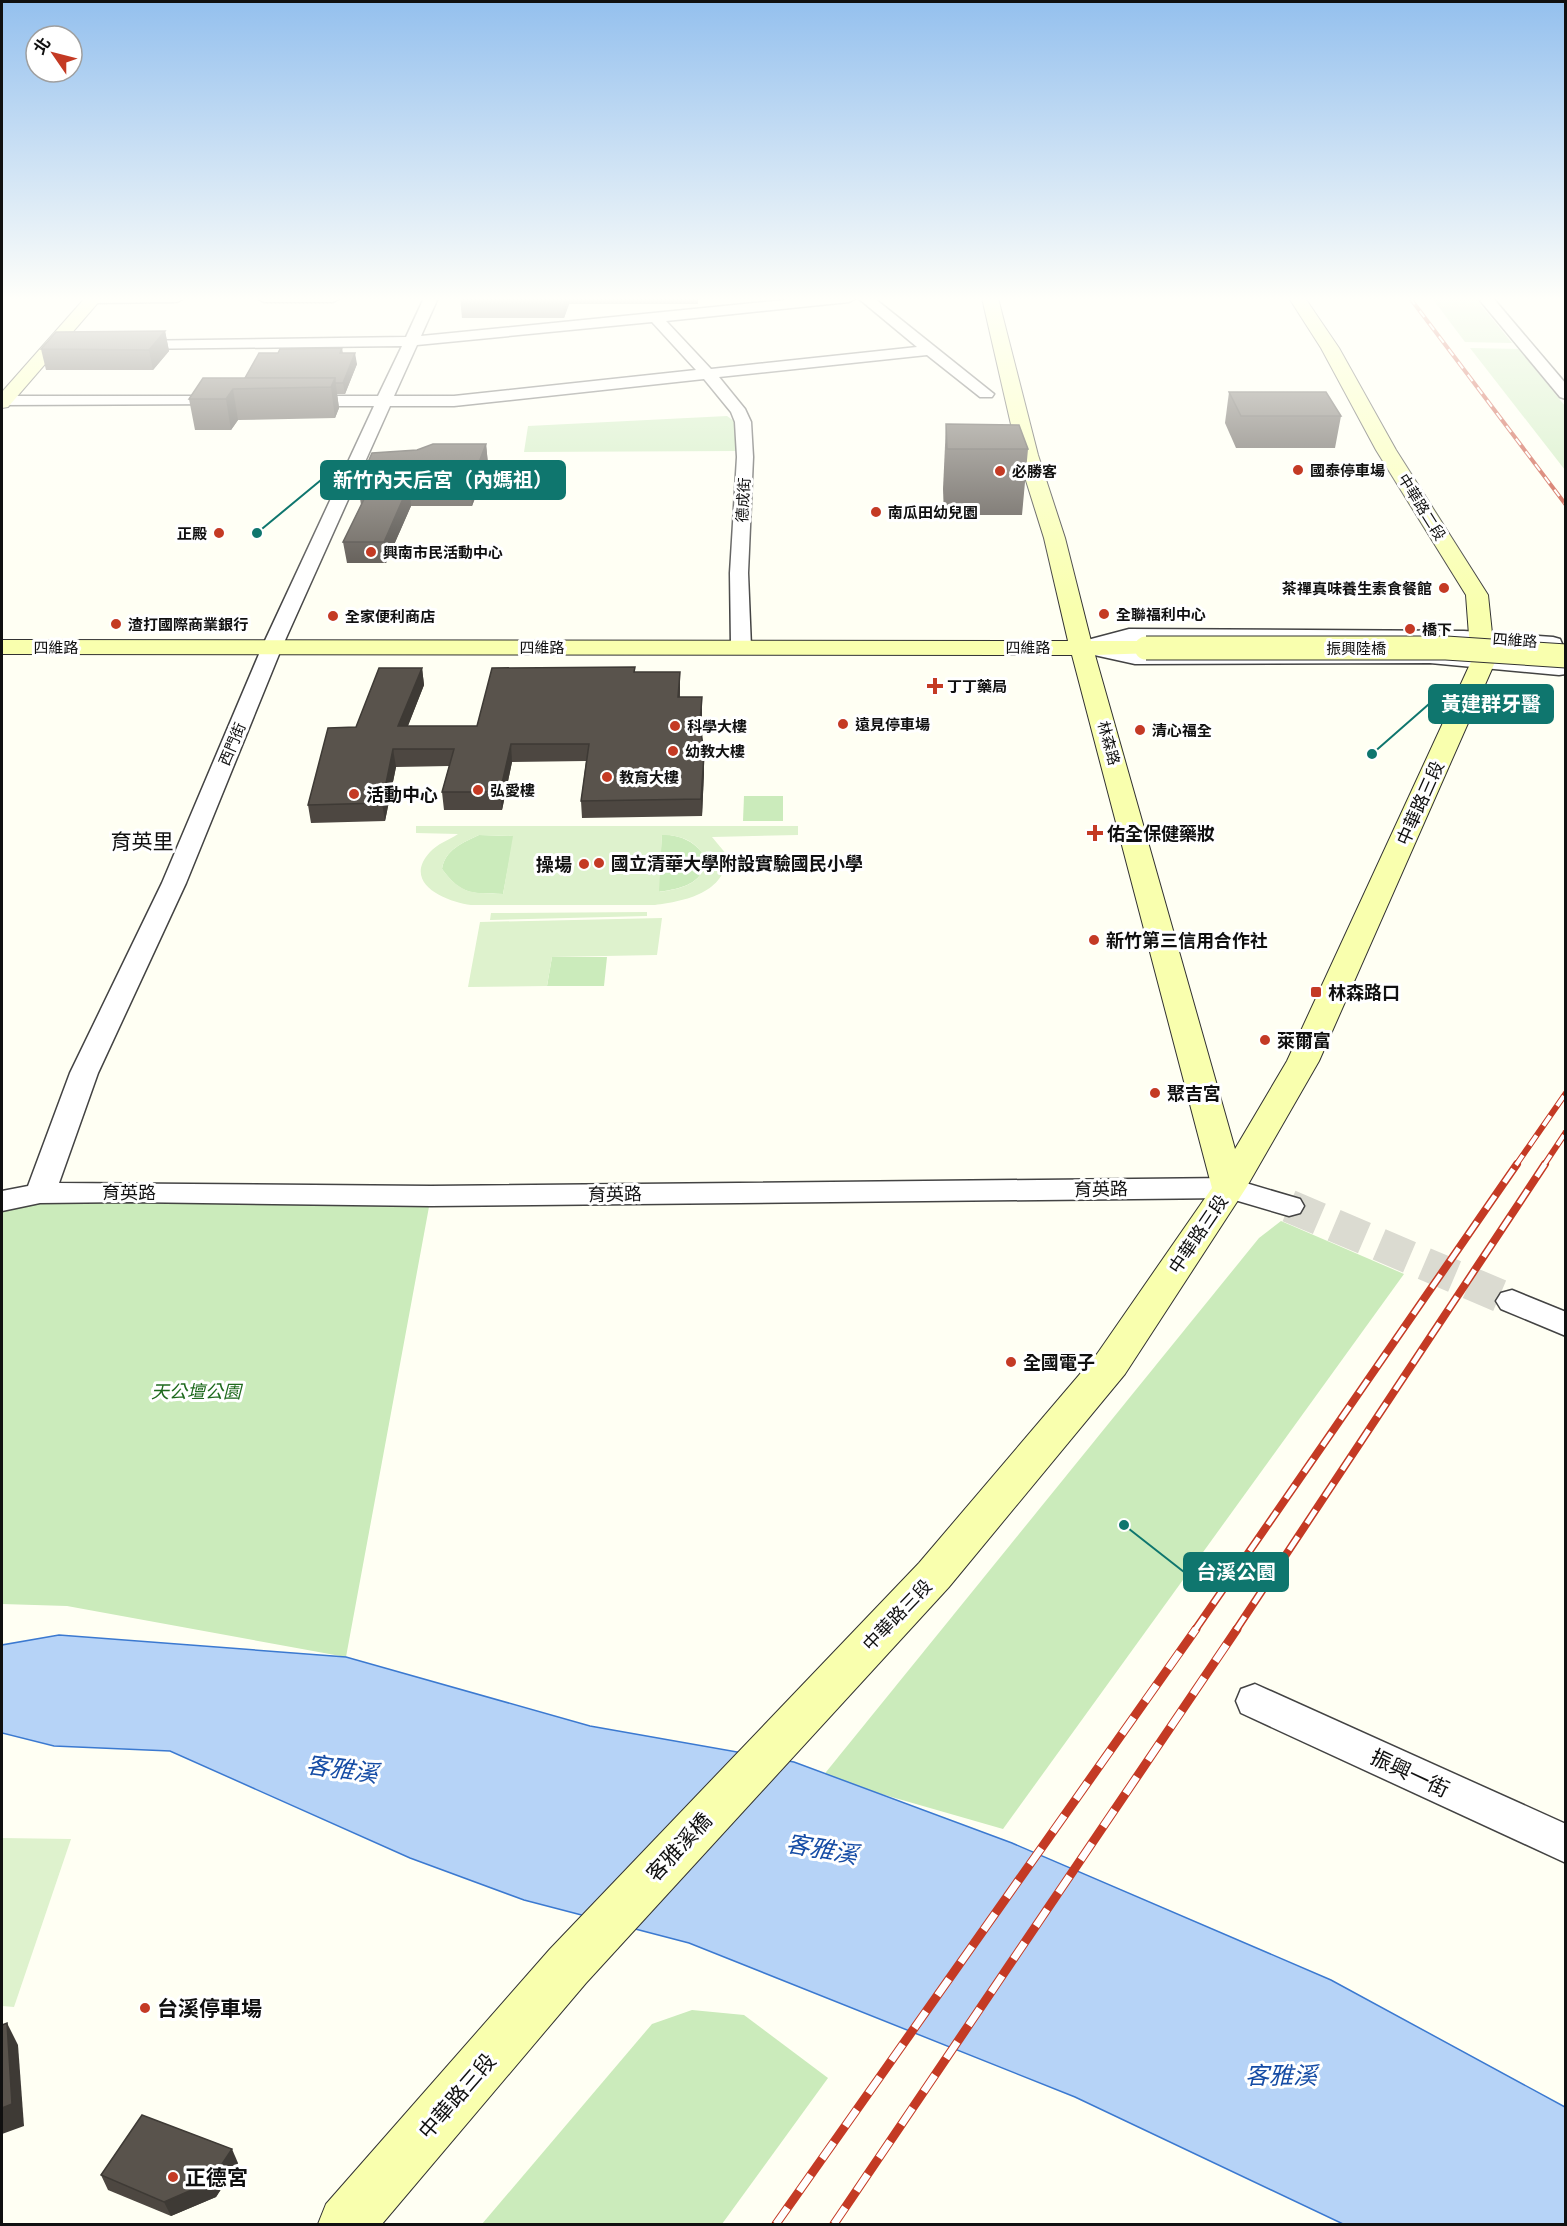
<svg xmlns="http://www.w3.org/2000/svg" width="1567" height="2226" viewBox="0 0 1567 2226" font-family="'Source Serif 4','Noto Sans TC',serif">
<rect width="100%" height="100%" fill="#fffff3"/>
<g fill="#cbebbb">
<polygon points="1432,298 1475,298 1512,343 1465,342"/>
<polygon points="1470,348 1519,349 1565,406 1565,470"/>
<polygon points="727,416 734,421 738,451 524,452 528,426"/>
<polygon points="744,796 783,796 783,821 743,821"/>
<path d="M662 834C681 836 693 840 704 855 703 861 703 870 700 875 692 887 671 890 658 892Z"/>
<path d="M479 835 514 836 503 894C472 893 462 896 442 869 445 850 462 843 479 835Z"/>
<polygon points="552,957 607,957 604,986 547,986"/>
<polygon points="40,1193 431,1196 346,1657 67,1606 2,1604 2,1201"/>
<polygon points="1281,1221 1404,1274 1003,1829 822,1777 1259,1238"/>
<polygon points="692,2010 744,2015 828,2078 722,2224 482,2224 652,2024"/>
</g>
<g fill="#def2cd" fill-rule="evenodd">
<path d="M416 826H798V835L712 837 727 855C726 893 685 901 655 905H471C447 902 401 884 430 852 437 844 449 840 458 834L416 833ZM479 835 513 836 503 894C472 893 462 895 442 869 445 850 462 843 479 835ZM662 835C680 835 694 840 704 856 703 861 703 870 700 875 692 887 672 890 659 892Z"/>
<polygon points="647,912 647,916 490,920 491,913"/>
<polygon points="662,918 657,955 552,957 547,986 468,987 480,922"/>
<polygon points="2,1838 71,1839 14,2007 2,2006"/>
</g>
<polygon fill="#b6d3f7" stroke="#3b79d0" stroke-width="1.5" points="59,1635 346,1657 590,1726 794,1762 1012,1843 1331,1980 1565,2107 1565,2224 1343,2224 1075,2097 689,1943 524,1900 410,1858 170,1751 54,1746 2,1733 2,1645"/>
<g fill="none" stroke-linecap="round" stroke-linejoin="round">
<polyline stroke="#dbdbd1" stroke-width="33" stroke-dasharray="33 16" stroke-linecap="butt" points="1289,1206 1512,1301"/>
<g stroke="#434343" stroke-width="3">
<g id="street">
<polygon points="184,298 177,302 93,303 86,299"/>
<polygon points="257,298 340,298 333,302 264,302"/>
<path d="M424 298H438L421 336 805 298H856L849 302 666 321 711 369 917 347 858 298H874L994 394 992 397H980L927 355 719 377 745 409 751 422 753 457 748 573 751 647 748 651H734L731 647 730 573 737 457 735 422 731 412 704 379 454 406H390L282 647 186 883 98 1073 59 1183 431 1186 1229 1178 1300 1199 1304 1206 1300 1213 1289 1216 1228 1198 431 1206 131 1202 40 1203 2 1211V1191L28 1186 70 1073 162 883 262 647 374 406H298L290 401 298 396H378L402 346 130 349 123 345 130 341 406 337ZM652 322 696 370 454 396H394L417 345Z"/>
<polygon points="1478,298 1493,298 1566,384 1566,399 1560,397"/>
<polygon points="228,396 234,398 236,401 234,404 2,405 3,396"/>
<path d="M1129 629 1464 631 1553 637 1560 639 1566 653V674L1559 675 1430 663 1135 664 1076 651 1073 647 1076 643ZM1129 641 1464 643 1544 648 1547 662 1430 651 1135 652 1109 646Z"/>
<polygon points="1512,1290 1566,1312 1566,1336 1501,1309 1496,1301 1501,1293"/>
<polygon points="1255,1684 1566,1824 1566,1863 1241,1713 1236,1701 1241,1689"/>
</g>
</g>
<g stroke="#323232" stroke-width="2">
<g id="secondary">
<polygon points="85,298 102,298 8,407 2,408 2,392"/>
<polygon points="982,298 998,298 1038,455 1065,538 1091,641 1146,641 1154,643 1158,648 1154,653 1095,655 1235,1149 1287,1061 1471,662 1466,595 1376,450 1321,348 1289,298 1305,298 1339,348 1396,450 1488,595 1495,662 1319,1061 1246,1188 1125,1374 949,1587 586,1983 382,2224 318,2224 326,2204 550,1949 919,1563 1097,1354 1212,1188 1072,655 2,654 2,640 1068,641 1044,538 1018,455"/>
</g>
</g>
<use href="#street" fill="#fff" fill-rule="evenodd"/>
<use href="#secondary" fill="#f9ffae" fill-rule="evenodd"/>
<g stroke="#c43a24" stroke-width="4">
<polyline id="rail-far3" points="1410,298 1566,505"/>
</g>
<g stroke="#c43a24" stroke-width="6">
<g id="rail-far2">
<polyline points="1516,1165 1566,1093"/>
<polyline points="1544,1165 1566,1132"/>
</g>
</g>
<g stroke="#c43a24" stroke-width="8">
<g id="rail-far1">
<polyline points="1195,1630 1517,1164"/>
<polyline points="1236,1630 1545,1164"/>
</g>
</g>
<g stroke="#c43a24" stroke-width="9">
<g id="rail">
<polyline points="776,2224 1196,1629"/>
<polyline points="834,2224 1237,1629"/>
</g>
</g>
<use href="#rail-far3" stroke="#fff" stroke-width="2" stroke-dasharray="8" stroke-linecap="butt"/>
<use href="#rail-far2" stroke="#fff" stroke-width="4" stroke-dasharray="12" stroke-linecap="butt"/>
<use href="#rail-far1" stroke="#fff" stroke-width="5" stroke-dasharray="16" stroke-linecap="butt"/>
<use href="#rail" stroke="#fff" stroke-width="7" stroke-dasharray="20" stroke-linecap="butt"/>
<g stroke="#323232" stroke-width="25" stroke-linecap="butt">
<polyline id="secondary-bridge" points="1146,648 1446,648 1566,656"/>
</g>
<use href="#secondary-bridge" stroke="#f9ffae" stroke-width="23"/>
</g>
<g fill="#4d4741">
<polygon points="460,298 698,298 698,304 569,304 564,318 462,318"/>
<polygon points="165,331 169,351 153,370 46,370 41,349"/>
<polygon points="342,348 343,353 357,364 345,394 337,394 339,408 335,418 238,420 231,430 195,430 189,399 245,378 278,353"/>
<polygon points="1229,392 1341,416 1335,448 1236,448 1225,423"/>
<polygon points="946,424 1028,449 1022,515 944,515 943,489"/>
<polygon points="486,444 488,464 472,506 411,506 386,563 347,563 343,542 361,505 358,485 417,450"/>
<polygon points="422,668 424,685 408,726 477,726 635,672 680,672 680,697 702,713 701,731 704,772 702,816 582,818 581,801 586,761 512,762 502,810 444,810 442,792 449,766 396,767 385,821 311,823 308,805 356,727"/>
<polygon points="238,2163 216,2197 171,2216 108,2190 101,2175"/>
</g>
<g fill="#3e3a35">
<polygon points="563,298 568,298 569,304 564,318"/>
<polygon points="165,331 169,351 153,370 149,350"/>
<polygon points="355,353 357,364 345,394 343,383"/>
<polygon points="335,378 339,408 335,418 331,387"/>
<polygon points="233,389 238,420 231,430 226,399"/>
<polygon points="486,444 488,464 472,506 470,486"/>
<polygon points="409,485 411,506 386,563 384,542"/>
<polygon points="422,668 424,685 401,743 398,726"/>
<polygon points="680,672 680,688 678,714 678,697"/>
<polygon points="702,697 702,713 701,739 700,722"/>
<polygon points="511,744 512,762 502,810 500,792"/>
<polygon points="393,749 396,767 385,821 382,803"/>
<polygon points="704,755 704,772 702,816 701,799"/>
<polygon points="7,2023 18,2045 24,2126 2,2134 2,2108"/>
<polygon points="232,2149 238,2163 216,2197 171,2216 164,2202"/>
</g>
<g fill="#59534c" stroke="#3e3a35" stroke-width="1.5">
<polygon points="165,331 149,350 41,349 56,332"/>
<polygon points="342,348 340,353 355,353 343,383 335,383 335,378 245,378 259,353 278,353 280,349"/>
<polygon points="203,378 335,378 331,387 233,389 226,399 189,399"/>
<polygon points="1229,392 1326,392 1341,416 1241,416"/>
<polygon points="946,424 1019,425 1028,449 947,449"/>
<polygon points="433,444 486,444 470,486 409,485 384,542 343,542 371,485 358,485 372,453 417,450"/>
<polygon points="635,667 634,672 680,672 678,697 702,697 700,722 704,755 701,799 581,801 589,744 511,744 500,792 442,792 454,749 393,749 382,803 308,805 328,728 356,727 379,668 422,668 398,726 477,726 492,668"/>
<polygon points="7,2023 12,2104 2,2108 2,2025"/>
<polygon points="142,2115 232,2149 210,2182 164,2202 101,2175"/>
</g>
<linearGradient id="sky" x2="0" y2="1"><stop stop-color="#94c0ee"/><stop offset="0.49" stop-color="#fffffa"/><stop offset="1" stop-color="#fffffa" stop-opacity="0"/></linearGradient>
<rect width="1567" height="610" fill="url(#sky)"/>
<g fill="#c43a24" stroke="#fff" stroke-width="2">
<circle cx="1298" cy="470" r="6"/>
<circle cx="1000" cy="471" r="6"/>
<circle cx="876" cy="512" r="6"/>
<circle cx="219" cy="533" r="6"/>
<circle cx="371" cy="552" r="6"/>
<circle cx="1444" cy="588" r="6"/>
<circle cx="1104" cy="614" r="6"/>
<circle cx="333" cy="616" r="6"/>
<circle cx="116" cy="624" r="6"/>
<circle cx="1410" cy="629" r="6"/>
<path d="M932 677h6v6h6v6h-6v6h-6v-6h-6v-6h6z"/>
<circle cx="843" cy="724" r="6"/>
<circle cx="675" cy="726" r="6"/>
<circle cx="1140" cy="730" r="6"/>
<circle cx="673" cy="751" r="6"/>
<circle cx="607" cy="777" r="6"/>
<circle cx="478" cy="790" r="6"/>
<circle cx="354" cy="794" r="6"/>
<path d="M1092 824h6v6h6v6h-6v6h-6v-6h-6v-6h6z"/>
<circle cx="599" cy="863" r="6"/>
<circle cx="584" cy="864" r="6"/>
<circle cx="1094" cy="940" r="6"/>
<rect x="1310" y="986" width="12" height="12" rx="3"/>
<circle cx="1265" cy="1040" r="6"/>
<circle cx="1155" cy="1093" r="6"/>
<circle cx="1011" cy="1362" r="6"/>
<circle cx="145" cy="2008" r="6"/>
<circle cx="173" cy="2177" r="6"/>
</g>
<g text-anchor="middle" dominant-baseline="central" stroke-width="6" stroke-linejoin="round" paint-order="stroke">
<g font-size="15" font-weight="bold" fill="#101010" stroke="#fff" text-anchor="start">
<text x="1310" y="470">國泰停車場</text>
<text x="1012" y="471">必勝客</text>
<text x="888" y="512">南瓜田幼兒園</text>
<text x="207" y="533" text-anchor="end">正殿</text>
<text x="383" y="552">興南市民活動中心</text>
<text x="1432" y="588" text-anchor="end">茶禪真味養生素食餐館</text>
<text x="1116" y="614">全聯福利中心</text>
<text x="345" y="616">全家便利商店</text>
<text x="128" y="624">渣打國際商業銀行</text>
<text x="1422" y="629">橋下</text>
<text x="947" y="686">丁丁藥局</text>
<text x="855" y="724">遠見停車場</text>
<text x="687" y="726">科學大樓</text>
<text x="1152" y="730">清心福全</text>
<text x="685" y="751">幼教大樓</text>
<text x="619" y="777">教育大樓</text>
<text x="490" y="790">弘愛樓</text>
</g>
<g font-size="15" fill="#101010" stroke="#fff">
<text transform="translate(743 500) rotate(-87)">德成街</text>
<text transform="translate(1422 507) rotate(58)">中華路二段</text>
<text transform="translate(1515 640) rotate(4)">四維路</text>
<text x="56" y="647">四維路</text>
<text x="542" y="647">四維路</text>
<text x="1028" y="647">四維路</text>
<text x="1356" y="648">振興陸橋</text>
<text transform="translate(1109 743) rotate(75)">林森路</text>
<text transform="translate(232 744) rotate(-67)">西門街</text>
</g>
<g font-size="18" font-weight="bold" fill="#101010" stroke="#fff" text-anchor="start">
<text x="366" y="794">活動中心</text>
<text x="1107" y="833">佑全保健藥妝</text>
<text x="611" y="863">國立清華大學附設實驗國民小學</text>
<text x="572" y="864" text-anchor="end">操場</text>
<text x="1106" y="940">新竹第三信用合作社</text>
<text x="1328" y="992">林森路口</text>
<text x="1277" y="1040">萊爾富</text>
<text x="1167" y="1093">聚吉宮</text>
<text x="1023" y="1362">全國電子</text>
</g>
<g font-size="18" fill="#101010" stroke="#fff">
<text transform="translate(1420 803) rotate(-66)">中華路三段</text>
<text transform="translate(1101 1189) rotate(-1)">育英路</text>
<text x="129" y="1192">育英路</text>
<text transform="translate(615 1194) rotate(-1)">育英路</text>
<text transform="translate(1198 1234) rotate(-56)">中華路三段</text>
<text transform="translate(897 1615) rotate(-46)">中華路三段</text>
</g>
<g font-size="18" font-style="italic" fill="#1f6a1e" stroke="#fff">
<text x="196" y="1391">天公壇公園</text>
</g>
<g font-size="21" fill="#101010" stroke="#fff">
<text x="142" y="841">育英里</text>
</g>
<g font-size="21" fill="#101010" stroke="#fff">
<text transform="translate(1410 1773) rotate(25)">振興一街</text>
<text transform="translate(679 1847) rotate(-47)">客雅溪橋</text>
<text transform="translate(457 2096) rotate(-49)">中華路三段</text>
</g>
<g font-size="21" font-weight="bold" fill="#101010" stroke="#fff" text-anchor="start">
<text x="157" y="2008">台溪停車場</text>
<text x="185" y="2177">正德宮</text>
</g>
<g font-size="24" font-style="italic" fill="#154ca5" stroke="#fff">
<text transform="translate(342 1769) rotate(8)">客雅溪</text>
<text transform="translate(822 1849) rotate(10)">客雅溪</text>
<text x="1281" y="2075">客雅溪</text>
</g>
</g>
<path fill="none" stroke="#0f766e" stroke-width="2" d="M257 533L321 480M1372 754L1429 704M1124 1525L1184 1572"/>
<g fill="#0f766e" stroke="#fff" stroke-width="2">
<circle cx="257" cy="533" r="6"/>
<circle cx="1372" cy="754" r="6"/>
<circle cx="1124" cy="1525" r="6"/>
</g>
<g fill="#0f766e" stroke="#0f766e" stroke-width="2">
<rect x="321" y="461" width="244" height="38" rx="6"/>
<rect x="1429" y="685" width="124" height="38" rx="6"/>
<rect x="1184" y="1553" width="104" height="38" rx="6"/>
</g>
<g font-size="20" text-anchor="middle" font-weight="bold" fill="#fff">
<text x="443" y="487">新竹內天后宮（內媽祖）</text>
<text x="1491" y="711">黃建群牙醫</text>
<text x="1236" y="1579">台溪公園</text>
</g>
<rect width="1567" height="2226" fill="none" stroke="#101010" stroke-width="6"/>
<g transform="translate(54 54) rotate(305)"><circle r="28" fill="#ffffff" stroke="#9f9f9f" stroke-width="1.5"/>
<path d="M0-4.5L10 22L0 15L-10 22Z" fill="#c43a24"/>
<text y="-9" font-size="16" font-weight="bold" text-anchor="middle" fill="#101010">北</text>
</g>
</svg>
